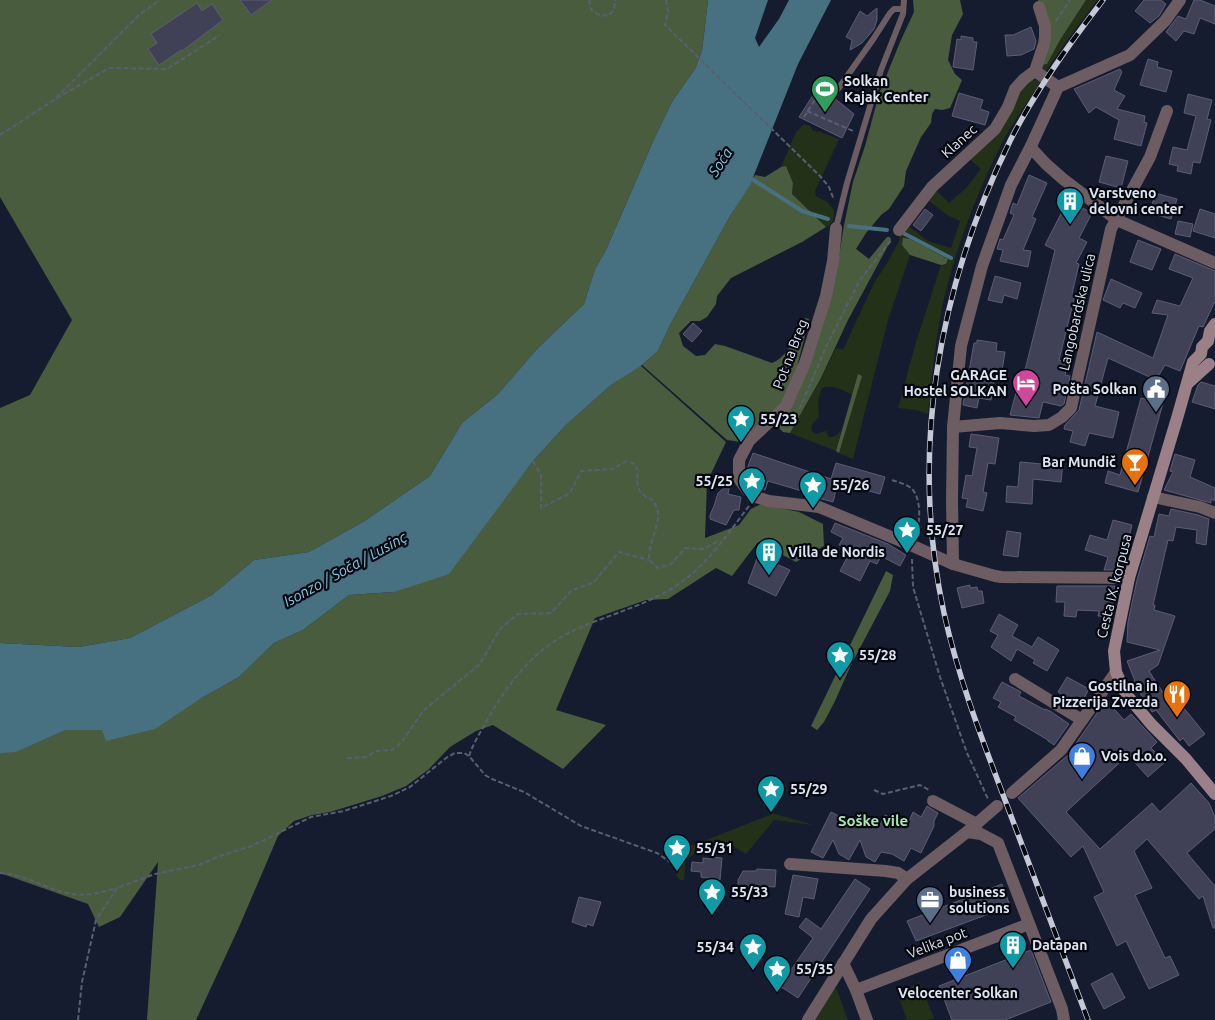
<svg xmlns="http://www.w3.org/2000/svg" width="1215" height="1020" viewBox="0 0 1215 1020" font-family="Ubuntu,sans-serif">
<rect width="100%" height="100%" fill="#151c30"/>
<g fill="#233119">
<polygon points="1086,0 1097,0 1063,46 1045,72 1040,69 1041,65 1047,64 1060,40"/>
<path d="M1033 80 1041 81C1028 102 1012 123 1001 145 975 197 953 255 941 312 935 346 931 380 928 414L916 410 898 408 916 342 941 265 946 264 948 259 903 238 902 245 910 255 888 320 853 459 839 453 848 424 858 374 852 395C845 390 830 384 822 388 817 401 818 404 819 417L812 425 811 430 816 434 826 431 829 437H834L841 431 836 451 790 433 821 379 836 348 843 350 874 283 889 260 899 241 900 235 907 225 928 241 951 248 960 221 947 215 928 200 936 190 949 203 966 188 981 169 968 158 1024 84Z"/>
<path d="M804 124 810 126 813 131 820 132 839 139 815 191 816 196 827 202 834 210C835 218 833 224 826 227L792 194 793 183 786 166 781 167 796 132Z"/>
<path d="M771 813 814 825 774 820 746 854 728 843C718 845 694 850 687 860 684 865 685 874 684 880H680L676 876 681 850 770 815Z"/>
<polygon points="920,983 934,1018 928,1020 907,1020 897,992"/>
<polygon points="836,988 848,1020 812,1020 829,993"/>
</g>
<g fill="#4a5c3e">
<polygon points="0,0 708,0 702,51 695,69 673,100 655,137 606,250 595,269 584,304 537,349 498,394 462,423 430,476 363,522 309,552 254,560 212,595 130,638 79,647 0,643 0,408 30,395 72,320 0,197"/>
<polygon points="913,0 960,0 963,14 952,35 948,60 955,74 962,80 950,108 942,110 935,109 932,114 931,123 921,137 906,171 904,186 889,209 881,215 866,233 856,249 869,259 887,237 890,237 891,240 848,320 821,378 790,433 783,432 779,428 779,422 797,396 837,269 844,225 853,182 865,146 879,94 900,42 914,12"/>
<polygon points="1038,0 1086,0 1060,40 1047,64 1041,65 1048,28"/>
<path d="M786 166 793 183 792 194 826 227 802 242 731 278 717 296 716 304 707 317 700 321H691L679 333 683 346 696 356 705 355 715 344 725 346 772 363C788 357 798 333 805 318L809 319 795 375 777 412 741 442 727 440 642 365 658 351 670 325 730 216 755 175 765 177 781 167Z"/>
<polygon points="903,238 910,239 948,259 946,264 941,265 910,255 902,245"/>
<polygon points="640,365 726,442 707,482 705,538 739,525 751,509 761,504 799,512 823,524 824,546 796,562 758,542 732,576 716,568 668,599 646,600 595,618 556,710 606,725 563,769 493,725 476,731 450,747 428,770 406,786 382,796 330,812 312,815 294,821 278,836 239,927 196,1020 147,1020 158,862 120,917 99,927 88,904 0,873 0,752 22,749 66,730 103,730 106,740 200,699 239,677 274,643 303,630 349,595 394,592 504,499 533,461 566,425 611,385"/>
<polygon points="858,374 862,376 839,453 836,451"/>
<polygon points="886,571 893,575 890,591 851,665 835,701 824,722 817,730 811,726"/>
</g>
<polygon fill="#477180" points="708,0 768,0 755,38 759,47 779,19 789,0 831,0 798,64 750,185 730,216 670,325 658,351 642,365 611,385 566,425 533,461 449,574 394,592 349,595 303,630 274,643 239,677 200,699 155,729 106,741 102,730 66,730 16,752 0,753 0,643 79,647 130,638 212,595 254,560 309,552 363,522 430,476 462,423 498,394 537,349 584,304 595,269 606,250 655,137 673,100 695,69 702,51"/>
<g fill="none" stroke-linecap="round" stroke-linejoin="round">
<g stroke="#477180" stroke-width="4">
<polyline points="749,177 802,211 828,219"/>
<polyline points="849,226 887,230"/>
<polyline points="905,234 951,258"/>
</g>
</g>
<g fill="#404057" stroke="#5c5d75">
<polygon points="240,0 272,0 251,15"/>
<polygon points="1144,0 1161,0 1166,4 1159,16 1150,23 1135,11"/>
<polygon points="1194,0 1200,0 1215,6 1215,24 1200,18 1194,34 1184,31 1176,41 1166,32 1178,16 1186,19"/>
<polygon points="197,3 202,11 212,4 223,20 182,51 181,50 159,65 148,49 157,43 151,34"/>
<polygon points="877,8 877,20 874,29 862,43 850,50 852,40 846,37 860,11 867,16"/>
<polygon points="1031,27 1036,41 1034,49 1021,55 1007,56 1005,35 1013,35"/>
<polygon points="961,36 973,38 973,42 977,42 973,70 953,67 957,39 961,40"/>
<polygon points="1148,59 1158,62 1157,67 1172,71 1166,92 1140,85"/>
<polygon points="1120,69 1122,72 1114,90 1125,96 1117,109 1145,116 1144,122 1147,123 1141,146 1114,139 1119,120 1096,107 1089,113 1074,89"/>
<polygon points="819,86 854,114 842,138 799,117"/>
<polygon points="959,93 983,100 980,109 989,112 985,125 952,116"/>
<polygon points="1188,94 1212,100 1207,119 1211,120 1200,163 1193,162 1191,174 1177,171 1178,166 1169,164 1173,147 1187,150 1196,116 1184,113"/>
<polygon points="1106,156 1128,161 1121,188 1099,182"/>
<polygon points="1029,175 1047,183 1032,217 1036,219 1023,250 1031,251 1028,267 1000,261 1003,250 997,249 1000,239 1003,240 1014,215 1010,213 1013,203 1017,205"/>
<polygon points="1155,193 1177,199 1171,219 1150,213"/>
<polygon points="1068,200 1092,213 1079,238 1087,242 1076,263 1079,264 1072,294 1075,295 1059,360 1068,363 1065,375 1070,376 1064,404 1061,406 1043,402 1039,418 1010,415 1021,374 1024,374 1055,250 1045,245"/>
<polygon points="925,209 933,215 921,231 913,225"/>
<polygon points="1200,209 1215,214 1215,238 1193,231"/>
<polygon points="1178,221 1193,224 1190,237 1175,234"/>
<polygon points="1138,240 1161,249 1152,270 1130,262"/>
<polygon points="1175,254 1215,271 1215,301 1203,327 1199,326 1180,371 1165,365 1156,380 1108,358 1095,406 1119,412 1113,438 1089,433 1085,446 1070,442 1073,431 1064,429 1065,425 1079,410 1097,332 1153,358 1168,315 1152,313 1157,300 1180,306 1193,278 1169,269"/>
<polygon points="995,276 1021,283 1017,299 1004,295 1002,303 988,300"/>
<polygon points="1111,279 1142,293 1135,308 1123,303 1120,308 1103,300"/>
<polygon points="693,323 702,331 692,342 683,334"/>
<polygon points="977,340 997,343 996,351 1005,352 1002,371 996,370 991,400 979,398 977,408 963,405 974,343 977,343"/>
<polygon points="1201,382 1215,386 1215,409 1192,402 1198,385"/>
<polygon points="1141,398 1163,403 1138,492 1105,483 1108,471 1120,475"/>
<polygon points="971,434 999,438 995,464 988,463 983,492 987,493 983,511 966,507 968,499 962,498 966,475 972,476 977,448 969,447"/>
<polygon points="753,453 831,479 836,463 885,477 880,494 838,482 833,502 811,496 812,494 768,481 765,490 757,488 753,485 757,473 747,469"/>
<polygon points="1175,454 1195,460 1190,477 1215,488 1215,501 1211,499 1211,503 1164,490 1173,472 1170,471"/>
<polygon points="1042,460 1063,462 1061,482 1033,479 1032,504 1006,502 1007,486 1018,487 1020,462 1042,464"/>
<polygon points="730,483 728,494 741,497 739,510 734,510 726,525 710,519 710,515 714,506 718,493"/>
<polygon points="1171,509 1198,515 1209,519 1206,545 1196,543 1197,530 1176,527 1173,541 1168,540 1153,605 1155,605 1154,610 1175,616 1158,665 1149,671 1171,705 1179,702 1205,734 1189,746 1183,738 1180,741 1156,710 1152,712 1133,682 1135,681 1127,661 1160,650 1127,642 1128,622 1137,580 1150,536 1154,537 1159,514 1169,516"/>
<polygon points="1113,520 1132,525 1121,570 1104,570 1108,557 1085,550 1090,535 1107,540"/>
<polygon points="835,523 888,544 906,555 900,566 881,556 877,564 870,561 860,581 840,571 851,550 839,545 843,538 831,532"/>
<polygon points="1007,531 1021,533 1018,557 1003,555"/>
<polygon points="758,556 790,570 776,596 748,583"/>
<polygon points="970,585 970,588 977,587 978,591 982,591 984,603 962,608 957,588"/>
<polygon points="1057,586 1115,586 1112,617 1098,616 1099,611 1077,610 1076,617 1064,616 1065,602 1056,602"/>
<polygon points="999,614 1018,625 1012,636 1032,647 1038,637 1059,650 1047,671 1033,663 1035,660 1017,649 1011,661 991,647 998,635 990,631"/>
<polygon points="1067,677 1089,689 1082,702 1071,696 1070,699 1058,692"/>
<polygon points="1002,682 1021,692 1019,696 1045,710 1045,709 1050,711 1069,724 1054,745 1048,741 1048,740 1014,720 1016,717 998,707 1001,702 993,698"/>
<polygon points="1106,700 1124,720 1131,714 1157,742 1151,748 1165,762 1148,777 1128,755 1066,812 1100,849 1152,803 1160,812 1191,783 1209,803 1215,817 1215,829 1187,853 1215,886 1215,928 1213,928 1203,896 1199,899 1147,839 1134,851 1152,888 1135,895 1165,958 1170,956 1179,975 1149,989 1126,941 1117,946 1094,897 1104,892 1083,846 1071,857 1018,798 1068,755"/>
<polygon points="927,806 938,813 934,821 934,826 921,853 911,848 904,861 892,854 881,852 875,862 866,857 860,840 849,860 839,854 833,840 823,858 811,852 831,812 853,823 858,813 880,824 885,815 907,826 913,812 921,817"/>
<polygon points="711,857 722,858 720,880 701,877 701,872 691,871 692,862 703,863 703,858 711,859"/>
<polygon points="757,869 776,870 775,887 759,886 758,896 738,895 738,880 743,871 756,871"/>
<polygon points="793,875 818,879 814,899 803,897 799,917 785,914"/>
<polygon points="855,879 870,889 798,998 780,986 813,938 799,927 806,918 821,929"/>
<polygon points="1002,884 1010,906 916,941 907,921"/>
<polygon points="579,897 601,902 593,926 587,924 586,927 572,922"/>
<polygon points="1031,950 1051,1002 1005,1020 952,1020 939,986"/>
<polygon points="1112,973 1125,998 1104,1009 1091,984"/>
</g>
<g fill="none" stroke-linecap="round" stroke-linejoin="round">
<g stroke="#595f71" stroke-width="2" stroke-dasharray="5 2.5" stroke-linecap="butt">
<path d="M589 0 592 11C605 19 615 17 615 0"/>
<polyline points="666,0 668,12 665,25 820,176 829,187 834,200"/>
<polyline points="1056,21 1070,0"/>
<polyline points="56,98 140,14 160,0"/>
<polyline points="807,111 853,131"/>
<polyline points="804,117 820,92"/>
<polyline points="0,135 54,100 109,68 167,69 220,35"/>
<polyline points="799,409 801,406 826,347 860,280 892,239"/>
<path d="M533 461 541 475V508L570 493 581 471 613 469 627 461 634 464 638 470C636 486 637 494 653 500 655 503 657 508 658 512 659 528 648 544 649 560L658 568 671 564 685 548 703 549 717 542H721"/>
<path d="M892 480C897 482 906 484 911 488 922 498 920 522 916 535"/>
<polyline points="912,559 913,587 940,677 967,753 988,799"/>
<path d="M469 756C473 744 480 733 486 722 508 683 535 647 577 629 612 613 653 604 684 580 710 561 729 532 749 506"/>
<polyline points="347,758 366,757 377,751 392,750 401,743 423,711 480,664 500,629 518,614 551,613 572,590 593,583 619,552 649,560"/>
<polyline points="874,790 883,794 920,785 929,790"/>
<path d="M0 873C24 874 44 888 67 893 84 897 100 893 117 888"/>
<polyline points="78,1020 82,982 96,920 117,888 155,874 199,865 220,856 252,846 311,817 344,811 391,796 410,787 446,758 455,753 464,753 469,756 485,775 492,779 524,792 581,826 657,853 670,862"/>
</g>
<g stroke="#6d5c61" stroke-width="6">
<polyline points="838,89 874,38 890,13 894,9 902,9"/>
<polyline points="836,228 847,183 881,70 903,14 904,0"/>
</g>
<g stroke="#6d5c61" stroke-width="12">
<polyline points="1180,0 1165,21 1130,55 1058,87 1031,146 1033,150 1046,164 1063,179 1117,220 1215,263"/>
<polyline points="1035,71 1058,87"/>
<polyline points="836,228 833,261 826,296 805,363 786,406 749,441 739,460 739,479 748,491 756,497 769,501 819,507 913,546 953,564 995,576 1001,577 1129,578"/>
<polyline points="899,230 932,187 995,129 1008,107 1015,89 1024,79 1035,71 1044,44 1045,37 1045,26 1039,7"/>
<polyline points="953,427 1000,423 1034,426 1049,425 1062,417 1071,408 1111,229 1150,157 1167,111"/>
<polyline points="1153,497 1200,507 1215,513"/>
<polyline points="953,564 952,499 953,427 961,346 982,266 1011,185 1031,146"/>
<polyline points="1015,679 1082,720"/>
<polyline points="1012,793 1061,750 1116,672"/>
<polyline points="933,801 977,824"/>
<polyline points="967,832 981,834 998,843 1062,1009 1064,1020"/>
<polyline points="790,864 886,871 898,873 907,879"/>
<polyline points="843,963 856,990 1029,924"/>
<polyline points="856,990 867,1020"/>
<polyline points="808,1020 871,919 907,879 967,832 997,806"/>
</g>
<g stroke="#9b8087" stroke-width="12">
<polyline points="1215,324 1210,331 1208,341 1202,347 1201,354 1193,362 1178,415 1129,578 1114,651 1116,672 1126,694 1151,724 1186,759 1215,794"/>
<polyline points="1188,383 1209,364"/>
</g>
<g stroke="#c3c9d7" stroke-width="5.5">
<path id="rail" d="M1088 1020C1060 947 1033 873 1005 800 982 739 958 677 944 613 909 452 938 288 1010 141 1035 91 1069 44 1103 0"/>
</g>
<use href="#rail" stroke="#05070f" stroke-width="4" stroke-dasharray="11" stroke-linecap="butt"/>
</g>
<defs>
<g id="stadium-pin" transform="scale(1.4375)"><path d="M0 17L-7.5 6A9.5 9.5 0 1 1 7.5 6Z" fill="#2e9e5b" stroke="#05070f"/><path d="M0-5a6.5 5 0 1 0 0 10a6.5 5 0 1 0 0-10ZM-3.5-1.8h7v3.6h-7Z" fill="#fff"/></g>
<g id="building-pin" transform="scale(1.4375)"><path d="M0 17L-7.5 6A9.5 9.5 0 1 1 7.5 6Z" fill="#0f9aa8" stroke="#05070f"/><path d="M-4-6H4V6H1V3H-1V6H-4ZM-2.5-4.3h1.7v1.8h-1.7ZM.8-4.3h1.7v1.8H.8ZM-2.5-1h1.7V.8h-1.7ZM.8-1h1.7V.8H.8Z" fill="#fff"/></g>
<g id="hotel-pin" transform="scale(1.4375)"><path d="M0 17L-7.5 6A9.5 9.5 0 1 1 7.5 6Z" fill="#d1479c" stroke="#05070f"/><path d="M-6-4.5h1.5V1H6V5H4.5V3h-9V5H-6ZM-4 0a1.8 1.8 0 1 1 3.6 0ZM.5 0V-2.5h3Q6-2.5 6 0Z" fill="#fff"/></g>
<g id="civic-pin" transform="scale(1.4375)"><path d="M0 17L-7.5 6A9.5 9.5 0 1 1 7.5 6Z" fill="#5c6f8a" stroke="#05070f"/><path d="M-.6-6.5H3V-4.5H.6V-3L4-1V1h2V6H-6V1h2V-1L-.6-3ZM-1.2 2.5V6h2.4V2.5Z" fill="#fff"/></g>
<g id="sight-pin" transform="scale(1.4375)"><path d="M0 17L-7.5 6A9.5 9.5 0 1 1 7.5 6Z" fill="#0f9aa8" stroke="#05070f"/><path d="M0-6L1.8-2.2L6-1.7L2.9 1.2L3.7 5.4L0 3.3L-3.7 5.4L-2.9 1.2L-6-1.7L-1.8-2.2Z" fill="#fff"/></g>
<g id="bar-pin" transform="scale(1.4375)"><path d="M0 17L-7.5 6A9.5 9.5 0 1 1 7.5 6Z" fill="#e8710a" stroke="#05070f"/><path d="M-6-5H6L.8 .8V4.5H3.5V6h-7V4.5H-.8V.8Z" fill="#fff"/></g>
<g id="restaurant-pin" transform="scale(1.4375)"><path d="M0 17L-7.5 6A9.5 9.5 0 1 1 7.5 6Z" fill="#e8710a" stroke="#05070f"/><path d="M-5-6h1v4h1v-4h1v4h1v-4h1v5L-1.5 .5V6h-2V.5L-5-1ZM5-6V6H3V1.5H1.5Q1.5-4 5-6Z" fill="#fff"/></g>
<g id="shop-pin" transform="scale(1.4375)"><path d="M0 17L-7.5 6A9.5 9.5 0 1 1 7.5 6Z" fill="#3f7fe0" stroke="#05070f"/><path d="M-5-2.5h2.3a2.7 3.5 0 0 1 5.4 0H5L5.5 6h-11ZM-1.5-2.5h3a1.5 2.3 0 0 0-3 0Z" fill="#fff"/></g>
<g id="office-pin" transform="scale(1.4375)"><path d="M0 17L-7.5 6A9.5 9.5 0 1 1 7.5 6Z" fill="#5c6f8a" stroke="#05070f"/><path d="M-6-3h4V-5.5h4V-3h4V5H-6ZM-1-4.5V-3h2v-1.5ZM-6 0V1H6V0Z" fill="#fff"/></g>
</defs>
<g fill-rule="evenodd">
<use href="#stadium-pin" x="825" y="89"/>
<use href="#building-pin" x="1070" y="201"/>
<use href="#hotel-pin" x="1026" y="383"/>
<use href="#civic-pin" x="1156" y="389"/>
<use href="#sight-pin" x="741" y="419"/>
<use href="#bar-pin" x="1135" y="462"/>
<use href="#sight-pin" x="752" y="481"/>
<use href="#sight-pin" x="813" y="485"/>
<use href="#sight-pin" x="907" y="530"/>
<use href="#building-pin" x="769" y="552"/>
<use href="#sight-pin" x="840" y="655"/>
<use href="#restaurant-pin" x="1177" y="694"/>
<use href="#shop-pin" x="1082" y="756"/>
<use href="#sight-pin" x="771" y="789"/>
<use href="#sight-pin" x="677" y="848"/>
<use href="#sight-pin" x="712" y="892"/>
<use href="#office-pin" x="930" y="900"/>
<use href="#building-pin" x="1013" y="945"/>
<use href="#sight-pin" x="753" y="947"/>
<use href="#shop-pin" x="958" y="960"/>
<use href="#sight-pin" x="777" y="969"/>
</g>
<g text-anchor="middle" dominant-baseline="central" stroke-width="4.5" stroke-linejoin="round" paint-order="stroke">
<g font-size="14" font-weight="bold" fill="#dfe5f2" stroke="#05070f" text-anchor="start">
<text x="844" y="81">Solkan<tspan x="844" dy="16">Kajak Center</tspan></text>
<text x="1089" y="193">Varstveno<tspan x="1089" dy="16">delovni center</tspan></text>
<text x="1007" y="375" text-anchor="end">GARAGE<tspan x="1007" dy="16">Hostel SOLKAN</tspan></text>
<text x="1137" y="389" text-anchor="end">Pošta Solkan</text>
<text x="760" y="419">55/23</text>
<text x="1116" y="462" text-anchor="end">Bar Mundič</text>
<text x="733" y="481" text-anchor="end">55/25</text>
<text x="832" y="485">55/26</text>
<text x="926" y="530">55/27</text>
<text x="788" y="552">Villa de Nordis</text>
<text x="859" y="655">55/28</text>
<text x="1158" y="686" text-anchor="end">Gostilna in<tspan x="1158" dy="16">Pizzerija Zvezda</tspan></text>
<text x="1101" y="756">Vois d.o.o.</text>
<text x="790" y="789">55/29</text>
<text x="696" y="848">55/31</text>
<text x="731" y="892">55/33</text>
<text x="949" y="892">business<tspan x="949" dy="16">solutions</tspan></text>
<text x="1032" y="945">Datapan</text>
<text x="734" y="947" text-anchor="end">55/34</text>
<text x="796" y="969">55/35</text>
<text x="958" y="993" text-anchor="middle">Velocenter Solkan</text>
</g>
<g font-size="14" fill="#dfe5f2" stroke="#05070f">
<text transform="translate(959 141) rotate(-42)">Klanec</text>
<text transform="translate(1077 312) rotate(-77)">Langobardska ulica</text>
<text transform="translate(790 354) rotate(-69)">Pot na Breg</text>
<text transform="translate(1114 586) rotate(-76)">Cesta IX. korpusa</text>
<text transform="translate(937 943) rotate(-21)">Velika pot</text>
</g>
<g font-size="15" font-style="italic" fill="#81cce5" stroke="#05070f">
<text transform="translate(720 162) rotate(-57)">Soča</text>
<text transform="translate(345 569) rotate(-29)">Isonzo / Soča / Lusinç</text>
</g>
<g font-size="15" font-weight="bold" fill="#a8e9b1" stroke="#05070f">
<text x="873" y="820">Soške vile</text>
</g>
</g>
</svg>
